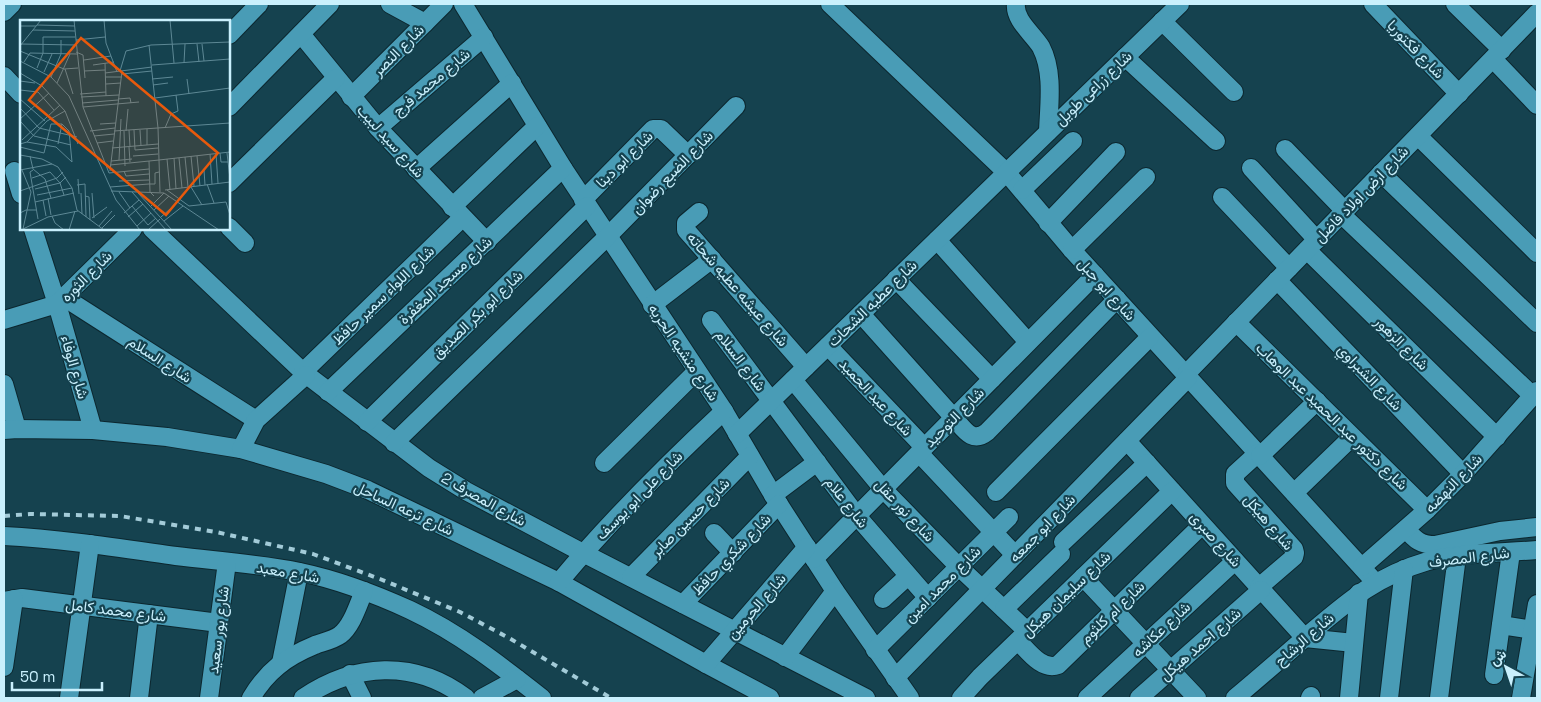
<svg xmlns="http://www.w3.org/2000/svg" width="1541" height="702" viewBox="0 0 1541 702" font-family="'Space Grotesk',Vazirmatn,sans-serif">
<rect width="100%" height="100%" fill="#15424f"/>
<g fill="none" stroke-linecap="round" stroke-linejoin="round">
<g stroke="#0c272f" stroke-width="20">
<g id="minor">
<polyline points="390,4 425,23"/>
<polyline points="463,4 563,168 724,411 773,495 835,591 910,698"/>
<polyline points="830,4 1007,173 1072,250 1375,582"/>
<path d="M1016 4C1014 20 1033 34 1041 47 1054 72 1049 105 1048 132"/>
<polyline points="1373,4 1459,94"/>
<polyline points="1455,4 1502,50"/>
<polyline points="4,12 12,4"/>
<polyline points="1162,21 1234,92"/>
<polyline points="301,34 378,128 487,242"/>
<polyline points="229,35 259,4"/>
<polyline points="1125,57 1216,141"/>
<polyline points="1493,59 1537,105"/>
<polyline points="4,76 21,94"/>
<polyline points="351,97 444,4"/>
<polyline points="229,107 330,4"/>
<polyline points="378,128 484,37"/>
<polyline points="1418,136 1537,253"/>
<polyline points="1285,149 1345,211"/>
<polyline points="1251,168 1317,240"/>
<polyline points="416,169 512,83"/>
<polyline points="14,171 21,194"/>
<polyline points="1381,173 1537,323"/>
<polyline points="229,183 336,78"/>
<polyline points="1022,190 1073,141"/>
<polyline points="1222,197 1289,268"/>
<polyline points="583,200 653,129 661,129 688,155"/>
<polyline points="452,207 537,126"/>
<polyline points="699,212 686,223 686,230 806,367"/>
<polyline points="1341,214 1533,396"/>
<polyline points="1048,223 1116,152"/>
<polyline points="229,227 245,243"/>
<polyline points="33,229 57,304 93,430"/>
<polyline points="152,229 303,372 429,468 466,491 583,553 866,698"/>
<polyline points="937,240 1028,342"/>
<polyline points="1072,250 1146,177"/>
<polyline points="1307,250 1497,437"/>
<polyline points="896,279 992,379"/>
<polyline points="1277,280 1463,474"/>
<polyline points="65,298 256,420"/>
<polyline points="652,305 712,259"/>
<path d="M861 314 954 418C964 429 972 444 987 432L1117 299"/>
<polyline points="4,320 57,304 133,229"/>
<polyline points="711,320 857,516 928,598"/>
<polyline points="1236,322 1427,510"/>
<polyline points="828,346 924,447"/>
<polyline points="303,372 462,218"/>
<polyline points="1185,375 1537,13"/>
<polyline points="793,380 883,489 959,567 1027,631"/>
<polyline points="4,384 17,429"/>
<polyline points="328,392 563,168"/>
<polyline points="367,422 587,206"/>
<polyline points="4,430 17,429 93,430 167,437 241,449 326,474 368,490 559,582 706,664 770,698"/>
<polyline points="737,434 1180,4"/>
<polyline points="1127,441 1305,638 1354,643"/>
<polyline points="394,443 607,237 736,106"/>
<polyline points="241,449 256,420 306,375"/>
<polyline points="919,453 1015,555"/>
<polyline points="1258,453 1235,474 1235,483 1294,549 1295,553 1294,557 1259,587"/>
<polyline points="1260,456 1317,401"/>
<polyline points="604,463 697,371"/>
<polyline points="996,492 1150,337"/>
<polyline points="1294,493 1352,437"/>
<polyline points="773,495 817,462"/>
<path d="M1406 529C1415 540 1421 545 1435 545L1500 531 1537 527"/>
<polyline points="714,533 733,553"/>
<path d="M4 536C62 539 119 548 176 556 217 561 259 564 300 572 338 580 375 594 410 610 459 633 500 665 542 698"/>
<polyline points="1063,542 1147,463"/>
<polyline points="814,559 1095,275"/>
<polyline points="1362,567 1427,510 1463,474 1537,391"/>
<polyline points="631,577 750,456"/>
<polyline points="1083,577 1197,698"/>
<path d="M559 582C610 521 666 465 724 411"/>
<polyline points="883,599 908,576"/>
<polyline points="4,601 22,598 219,623"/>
<polyline points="683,604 779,504"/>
<polyline points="1004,609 1061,554"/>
<polyline points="1501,625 1533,630"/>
<path d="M1018 641C1028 651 1042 671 1058 665L1202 525"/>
<polyline points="875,650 1009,517"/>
<polyline points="785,657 835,591"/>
<polyline points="281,663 299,572"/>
<polyline points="706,664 807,547"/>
<polyline points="4,667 14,599"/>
<polyline points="350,674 362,698"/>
<polyline points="1494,675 1511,552"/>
<polyline points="895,678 1188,378"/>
<polyline points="69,698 90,544"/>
<polyline points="139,698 149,614"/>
<polyline points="209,698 227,562"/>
<path d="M251 698C267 671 286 657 315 645 323 642 333 640 340 635 352 626 358 605 364 591"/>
<path d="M303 698C354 663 415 659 466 698"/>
<polyline points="482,698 517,679"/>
<polyline points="961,698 980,677 1172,491"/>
<polyline points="1087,698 1235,561"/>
<polyline points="1139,698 1261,590"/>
<path d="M1235 698C1259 678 1283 657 1307 636 1347 602 1376 576 1428 561 1463 552 1501 553 1537 550"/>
<polyline points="1310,698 1311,696"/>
<polyline points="1349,698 1359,593"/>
<polyline points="1389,698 1404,569"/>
<polyline points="1439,698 1457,556"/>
<polyline points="1521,698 1537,604"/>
</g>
</g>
<use href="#minor" stroke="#499cb6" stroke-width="18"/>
<polyline stroke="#a3cbd8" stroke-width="4" stroke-dasharray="6 6" stroke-linecap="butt" points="4,516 30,514 120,516 216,532 313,554 380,579 460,612 509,638 611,698"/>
</g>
<g text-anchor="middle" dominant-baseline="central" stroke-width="4.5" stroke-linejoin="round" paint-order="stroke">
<g font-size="15" fill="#c9f0fd" stroke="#15424f">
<text transform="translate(1416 49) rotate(46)">شارع فكتوريا</text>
<text transform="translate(398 50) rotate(-45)">شارع النصر</text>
<text transform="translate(431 82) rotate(-40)">شارع محمد فرج</text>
<text transform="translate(1093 88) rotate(-44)">شارع زراعى طويل</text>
<text transform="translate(391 141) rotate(48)">شارع سيد لبيب</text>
<text transform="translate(624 159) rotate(-45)">شارع ابو دينا</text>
<text transform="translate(672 172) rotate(-46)">شارع الضبع رضوان</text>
<text transform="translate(1361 194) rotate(-46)">شارع ارض اولاد فاضل</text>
<text transform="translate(86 276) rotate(-45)">شارع الثوره</text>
<text transform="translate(445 280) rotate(-43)">شارع مسجد المغفرة</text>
<text transform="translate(738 289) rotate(49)">شارع عيشه عطيه شحاته</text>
<text transform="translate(1107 289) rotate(48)">شارع ابو جبل</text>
<text transform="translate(383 295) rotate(-44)">شارع اللواء سمير حافظ</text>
<text transform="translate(872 303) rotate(-44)">شارع عطيه الشحات</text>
<text transform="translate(477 314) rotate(-44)">شارع ابو بكر الصديق</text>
<text transform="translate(1402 343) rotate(45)">شارع الزهور</text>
<text transform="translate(684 352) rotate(56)">شارع منشيه الحريه</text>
<text transform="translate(160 359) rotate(33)">شارع السلام</text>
<text transform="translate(741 360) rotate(53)">شارع السلام</text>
<text transform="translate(75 367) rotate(74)">شارع الوفاء</text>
<text transform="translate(1370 377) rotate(46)">شارع الشبراوي</text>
<text transform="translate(876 397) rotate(47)">شارع عبد الحميد</text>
<text transform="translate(1332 416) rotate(44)">شارع دكتور عبد الحميد عبد الوهاب</text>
<text transform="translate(954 417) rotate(-45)">شارع التوحيد</text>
<text transform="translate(1453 483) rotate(-46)">شارع النهضه</text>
<text transform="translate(639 495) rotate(-46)">شارع على ابو يوسف</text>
<text transform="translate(484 499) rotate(29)">شارع المصرف 2</text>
<text transform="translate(847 502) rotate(52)">شارع علام</text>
<text transform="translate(404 508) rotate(25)">شارع ترعه الساحل</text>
<text transform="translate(905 510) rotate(47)">شارع نور عقل</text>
<text transform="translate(690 517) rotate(-45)">شارع حسين صابر</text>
<text transform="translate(1269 522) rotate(50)">شارع هيكل</text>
<text transform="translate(1042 528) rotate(-46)">شارع ابو جمعه</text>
<text transform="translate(1216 539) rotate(48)">شارع صبرى</text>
<text transform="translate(731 554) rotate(-46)">شارع شكري حافظ</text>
<text transform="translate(1469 557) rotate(-7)">شارع المصرف</text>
<text transform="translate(288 572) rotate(10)">شارع معبد</text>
<text transform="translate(942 584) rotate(-45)">شارع محمد امين</text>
<text transform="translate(1066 594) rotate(-44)">شارع سليمان هيكل</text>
<text transform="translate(756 606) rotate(-49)">شارع الحرمين</text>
<text transform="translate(116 610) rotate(7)">شارع محمد كامل</text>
<text transform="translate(1112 612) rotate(-44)">شارع ام كلثوم</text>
<text transform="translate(1161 629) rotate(-43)">شارع عكاشه</text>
<text transform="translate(218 630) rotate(-83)">شارع بور سعيد</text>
<text transform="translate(1304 639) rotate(-41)">شارع الرشاح</text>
<text transform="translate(1200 644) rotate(-41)">شارع احمد هيكل</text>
</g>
</g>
<g transform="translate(20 20)">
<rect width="210" height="210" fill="#15424f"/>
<path fill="none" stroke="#5d8895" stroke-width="1" d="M54 0 63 87 89 153M84 0 86 23 97 52M150 0 154 43M17 5 55 6M0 6H16M13 10 55 11M56 20 85 17M1 24 56 25M177 24 179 42M182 24 184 41M129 25 138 108 140 172M0 26 21 0M0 31 44 49 58 48M56 32 63 35 65 58M64 40 91 36M0 41 31 57 49 76 96 180 120 210M4 42 10 33 57 34M85 43 86 76M164 43 165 24M73 45 94 42M132 45 210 39M17 48 23 33V17H55M45 49 53 74M64 51 85 50M100 51 106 31 131 25 210 22M24 52 32 34M0 53 22 66 45 91 58 124M85 53 132 47M102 54 132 51M31 57 41 34V20M85 57H102M132 59 153 57M167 59 169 74M0 61 15 63M37 63 50 34M86 64 101 63M133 65 148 63M0 70 18 72M18 72 34 90M60 74 86 72M61 77 99 75M135 78 210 68M0 79 25 101M98 79 110 78 111 83M62 83 98 80M63 87 119 82M0 88 19 108 57 117M0 99 29 73M0 101 14 116 51 125M31 104H42L49 111 52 142M80 104 96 103M145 108 151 94 158 91 156 75M127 109V125M109 110 110 127M114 110 115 130 138 128M120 110 121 126M70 111 95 108M94 111 210 103M104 111 105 146M106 111 108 89M74 116 94 114M2 120 40 85M7 122 36 127 52 142M77 123 93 121M0 124 7 122 27 101 45 91M38 124 42 104M0 127 24 133 31 104M109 127 110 142M92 128 138 124M200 133 201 142H208M207 133 210 159M190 134 192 164M196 134 198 163M0 135 22 139 38 147 52 168 57 190 84 210M10 136 13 149 25 159 31 178M113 136 138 134M171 136 174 166M177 136 180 166M165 137 168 167M154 138 156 169M159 138 162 168M147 139 150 170M99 140 101 99M139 140 210 132M91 141 112 139M129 141 130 172 134 176M90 145 139 140M0 150 32 144M2 150 11 172 3 209M13 150 10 152 18 199M184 150 185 165M90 151 102 51M104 151 106 156 129 154M89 153 129 149M12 158 30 152 40 163 44 175M58 159 59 174M99 161 129 160M129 164H135V153L139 152M187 164 194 183M57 165 65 164 66 197M90 167 129 164M171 167 182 185M15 169 40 163 46 157M145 170 210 162M147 170 169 186 206 182 210 195M0 171 37 158 43 152M91 171 144 173 199 210M99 172 110 188M112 172 146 210M61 173 62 194M72 173 74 198M118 173 152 210M17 175 52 168M65 176 69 177 70 200M28 178 31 195M23 180 26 196M15 182 54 173M112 186 128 205 136 198M131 186 144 173M134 190 149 176M0 193 6 190H16M104 193 119 180M32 196 35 203 44 210M108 197 123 184M141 197 158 182M72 198 87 187M144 201 163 186M79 206 92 191M117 206 131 193M82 208 95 195M3 209 28 197 58 191M49 210 55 191M128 210 140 199"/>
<path fill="#e8590c" fill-opacity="0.15" stroke="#e8590c" stroke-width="2.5" d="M61 18 198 133 146 195 9 80Z"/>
<rect width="210" height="210" fill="none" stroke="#c9f0fd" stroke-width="2.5"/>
</g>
<rect width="1541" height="702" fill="none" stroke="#c9f0fd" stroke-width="10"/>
<g transform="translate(1506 667) rotate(320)" stroke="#15424f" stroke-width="4" paint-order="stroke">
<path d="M0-4L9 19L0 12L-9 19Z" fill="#c9f0fd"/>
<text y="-8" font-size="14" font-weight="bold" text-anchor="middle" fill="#c9f0fd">ش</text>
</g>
<path d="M12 682v8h90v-8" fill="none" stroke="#c9f0fd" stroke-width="2.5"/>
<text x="20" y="682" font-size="15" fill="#c9f0fd" stroke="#15424f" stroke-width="4" paint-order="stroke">50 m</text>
</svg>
